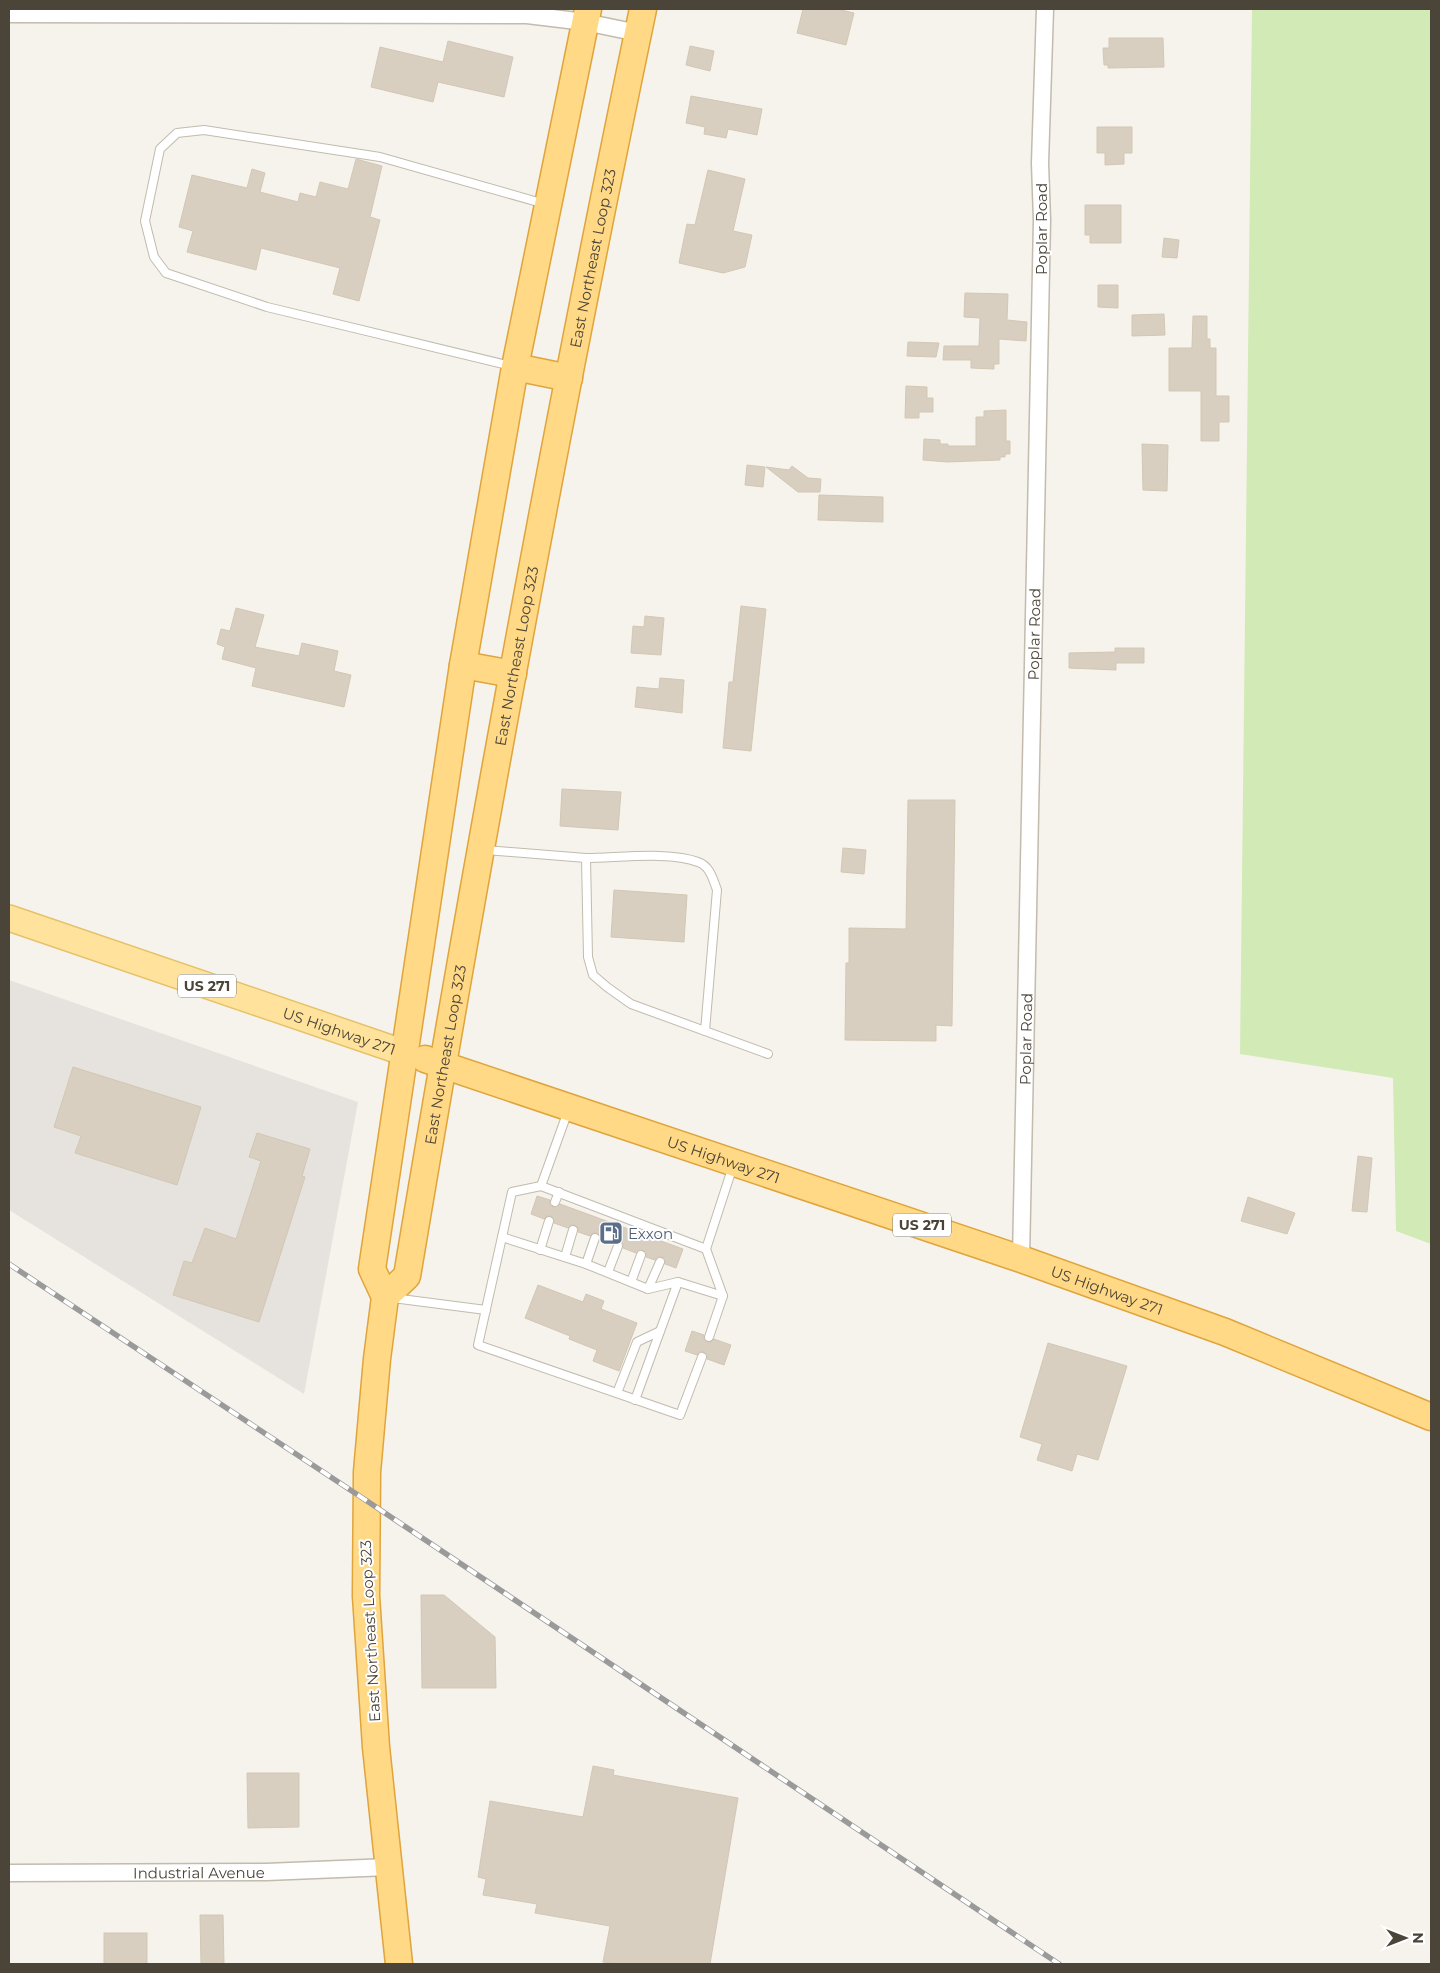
<svg xmlns="http://www.w3.org/2000/svg" width="1440" height="1973" viewBox="0 0 1440 1973" font-family="Montserrat,sans-serif">
<rect width="100%" height="100%" fill="#f6f3ec"/>
<polygon fill="#e6e2dd" points="9,980 358,1102 304,1394 9,1210"/>
<polygon fill="#d2eab5" points="1252,9 1431,9 1431,1244 1396,1231 1393,1078 1240,1054"/>
<g fill="#d8cfc1" stroke="#d3c7b4">
<polygon points="803,9 837,9 854,13 846,45 797,33"/>
<polygon points="1109,38 1163,38 1164,67 1108,68 1108,65 1104,65 1103,48 1109,48"/>
<polygon points="448,41 513,57 504,97 438,82 433,102 371,87 380,47 443,62"/>
<polygon points="690,46 714,51 710,71 686,65"/>
<polygon points="691,96 762,109 757,135 728,129 726,138 704,134 705,127 686,123"/>
<polygon points="1097,127 1132,127 1132,153 1124,153 1124,164 1105,165 1105,153 1097,153"/>
<polygon points="356,159 382,166 370,217 380,220 359,301 333,294 340,268 261,248 256,270 187,252 193,231 179,227 192,175 247,188 252,169 265,173 260,192 298,202 300,193 316,197 320,182 348,189"/>
<polygon points="708,170 745,179 733,231 752,235 745,267 723,273 679,263 687,224 695,225"/>
<polygon points="1085,205 1121,205 1121,243 1090,243 1090,235 1085,235"/>
<polygon points="1164,238 1179,240 1177,258 1162,257"/>
<polygon points="1098,285 1118,285 1118,308 1098,307"/>
<polygon points="965,293 1008,294 1007,320 1027,322 1026,341 999,339 999,364 994,364 994,369 971,368 971,360 943,360 944,346 979,346 980,318 964,317"/>
<polygon points="1164,314 1165,335 1132,336 1132,315"/>
<polygon points="1193,316 1207,316 1207,339 1210,339 1210,348 1216,348 1216,396 1229,396 1229,422 1219,422 1219,441 1201,441 1201,391 1169,391 1169,348 1192,348"/>
<polygon points="908,342 939,343 936,357 907,356"/>
<polygon points="906,386 927,387 927,398 933,398 933,412 919,412 919,418 905,418"/>
<polygon points="1006,410 1006,441 1010,441 1010,454 1005,454 1005,457 1000,457 1000,460 947,462 923,460 924,439 940,440 940,444 948,444 948,446 976,446 976,417 984,417 984,411"/>
<polygon points="1142,444 1168,445 1167,491 1143,490"/>
<polygon points="747,465 765,467 763,487 745,485"/>
<polygon points="792,466 808,478 821,479 820,492 798,492 766,467 789,470"/>
<polygon points="819,495 883,497 883,522 818,520"/>
<polygon points="741,606 766,609 751,751 723,748 729,682 733,682"/>
<polygon points="236,608 264,615 255,647 299,656 302,643 338,651 334,671 351,675 344,707 252,686 256,668 222,659 225,647 217,644 221,629 230,631"/>
<polygon points="645,616 664,618 661,655 631,653 633,626 644,627"/>
<polygon points="1115,648 1144,648 1144,663 1116,663 1116,670 1069,668 1069,653 1115,652"/>
<polygon points="660,678 684,680 682,713 635,707 637,687 659,689"/>
<polygon points="562,789 621,792 618,830 560,826"/>
<polygon points="908,800 955,800 952,1026 936,1025 936,1041 845,1040 846,963 849,963 849,928 906,929"/>
<polygon points="843,848 866,850 864,874 841,872"/>
<polygon points="614,890 687,895 684,942 611,937"/>
<polygon points="73,1067 201,1107 177,1185 75,1153 81,1136 54,1127"/>
<polygon points="257,1133 310,1149 302,1176 305,1177 259,1322 173,1295 184,1261 192,1263 205,1228 236,1239 261,1161 249,1157"/>
<polygon points="1358,1156 1372,1158 1367,1212 1352,1211"/>
<polygon points="537,1196 550,1200 550,1205 553,1207 560,1204 683,1249 676,1268 665,1264 665,1259 662,1257 657,1257 655,1260 646,1257 646,1252 642,1250 636,1253 623,1248 623,1243 620,1241 615,1241 613,1244 600,1240 600,1236 597,1233 593,1233 590,1236 578,1232 578,1228 575,1225 571,1225 568,1228 554,1223 554,1219 551,1216 547,1216 544,1219 531,1214"/>
<polygon points="1248,1197 1295,1213 1287,1234 1241,1221"/>
<polygon points="538,1285 583,1302 586,1294 604,1301 601,1309 637,1323 619,1371 593,1361 597,1350 569,1339 570,1336 525,1318"/>
<polygon points="692,1331 704,1335 704,1339 707,1342 711,1342 714,1339 731,1345 724,1365 707,1359 707,1354 704,1352 699,1352 697,1355 685,1351"/>
<polygon points="1048,1343 1127,1366 1098,1460 1077,1454 1072,1471 1037,1460 1042,1444 1020,1437"/>
<polygon points="421,1595 444,1595 495,1637 496,1688 422,1688"/>
<polygon points="593,1766 614,1770 613,1775 738,1798 710,1964 616,1964 603,1962 610,1926 535,1913 537,1904 483,1895 486,1879 478,1877 490,1801 583,1817"/>
<polygon points="247,1773 299,1773 299,1827 248,1828"/>
<polygon points="200,1915 223,1915 224,1964 201,1964"/>
<rect x="104" y="1933" width="43" height="31"/>
</g>
<g fill="none" stroke-linecap="round" stroke-linejoin="round">
<g stroke="#c2bbae" stroke-width="10">
<g id="service">
<polyline points="511,366 267,307 166,273 154,257 145,221 160,149 177,133 204,130 380,157 545,204"/>
<polyline points="486,850 586,858 588,957 593,975 607,987 631,1004 768,1054"/>
<path d="M586 858C617 858 670 851 698 862 710 866 713 879 717 890L705 1031"/>
<polyline points="568,1111 541,1186 706,1249 733,1166"/>
<polyline points="541,1186 512,1192 478,1345 680,1415 702,1357"/>
<polyline points="555,1202 559,1192"/>
<polyline points="502,1237 586,1264 648,1289 678,1282 723,1296"/>
<polyline points="706,1249 723,1296 709,1337"/>
<polyline points="540,1250 549,1221"/>
<polyline points="565,1257 573,1230"/>
<polyline points="586,1264 595,1238"/>
<polyline points="608,1272 618,1246"/>
<polyline points="631,1282 641,1255"/>
<polyline points="648,1289 660,1262"/>
<polyline points="393,1298 486,1310"/>
<polyline points="617,1393 637,1342 660,1331"/>
<polyline points="635,1400 678,1282"/>
</g>
</g>
<g stroke="#c2bbae" stroke-width="19">
<g id="minor">
<polyline points="9,14 527,15 585,22 638,33"/>
<path id="s1" d="M1021 1259 1042 220 1040 163 1045 9"/>
<path id="s2" d="M9 1873 266 1872 389 1867"/>
</g>
</g>
<g stroke="#e6c16a" stroke-width="28">
<g id="primary">
<path id="s3" d="M9 918 405 1053"/>
</g>
</g>
<g stroke="#e0a43c" stroke-width="29">
<g id="trunk">
<polyline points="515,367 569,378"/>
<polyline points="463,665 513,674"/>
<path id="s4" d="M425 1059 1021 1259 1225 1332 1431 1417"/>
<path id="s5" d="M385 1297 407 1276C478 852 555 429 643 9"/>
<polyline points="399,1964 376,1747 366,1596 367,1472 377,1359 385,1297 372,1269 463,665 515,367 588,9"/>
</g>
</g>
<use href="#service" stroke="#fff" stroke-width="8"/>
<use href="#minor" stroke="#fff" stroke-width="16"/>
<use href="#primary" stroke="#ffe39c" stroke-width="25"/>
<use href="#trunk" stroke="#ffd985" stroke-width="26"/>
<g stroke="#9a9a9a" stroke-width="5.5">
<polyline id="rail" points="9,1264 367,1501 1059,1964"/>
</g>
<use href="#rail" stroke="#fff" stroke-width="4" stroke-dasharray="11" stroke-linecap="butt"/>
</g>
<defs>
<g id="fuel-square" transform="scale(1.25)"><rect x="-9" y="-9" width="18" height="18" rx="4" fill="#5c6f8a" stroke="#fff"/><path d="M-5.5-6h7V0h2V4h1.3V-2.5L3-4.5l.8-.8L6-3V5H2.5V1h-1V6h-7ZM-4.2-4.7v3.2H.2V-4.7Z" fill="#fff"/></g>
</defs>
<g fill-rule="evenodd">
<use href="#fuel-square" x="611" y="1233"/>
</g>
<g text-anchor="middle" dominant-baseline="central" stroke-width="4" stroke-linejoin="round" paint-order="stroke">
<g fill="#fff" stroke="#817c74" stroke-width="1">
<rect x="178" y="974.5" width="58" height="23" rx="4"/>
<rect x="893" y="1213.5" width="58" height="23" rx="4"/>
</g>
<g font-size="14" font-weight="bold" fill="#4b4439">
<text x="207" y="986">US 271</text>
<text x="922" y="1225">US 271</text>
</g>
<g font-size="15" fill="#4b4439" stroke="#fff">
<text transform="translate(1041 229) rotate(-90)">Poplar Road</text>
<text stroke="none"><textPath href="#s5" startOffset="1065">East Northeast Loop 323</textPath></text>
<text stroke="none"><textPath href="#s1" startOffset="625">Poplar Road</textPath></text>
<text stroke="none"><textPath href="#s5" startOffset="660">East Northeast Loop 323</textPath></text>
<text stroke="none"><textPath href="#s3" startOffset="349">US Highway 271</textPath></text>
<text stroke="none"><textPath href="#s1" startOffset="220">Poplar Road</textPath></text>
<text stroke="none"><textPath href="#s5" startOffset="255">East Northeast Loop 323</textPath></text>
<text stroke="none"><textPath href="#s4" startOffset="315">US Highway 271</textPath></text>
<text stroke="none"><textPath href="#s4" startOffset="720">US Highway 271</textPath></text>
<text transform="translate(370 1631) rotate(-93)">East Northeast Loop 323</text>
<text stroke="none"><textPath href="#s2" startOffset="190">Industrial Avenue</textPath></text>
</g>
<g font-size="15" fill="#4e5e75" stroke="#fff" text-anchor="start">
<text x="628" y="1233">Exxon</text>
</g>
</g>
<rect width="1440" height="1973" fill="none" stroke="#4b4439" stroke-width="20"/>
<g transform="translate(1405 1938) rotate(90)" stroke="#ffffff" stroke-width="4" paint-order="stroke">
<path d="M0-4L9 19L0 12L-9 19Z" fill="#4b4439"/>
<text y="-8" font-size="14" font-weight="bold" text-anchor="middle" fill="#4b4439">N</text>
</g>
</svg>
